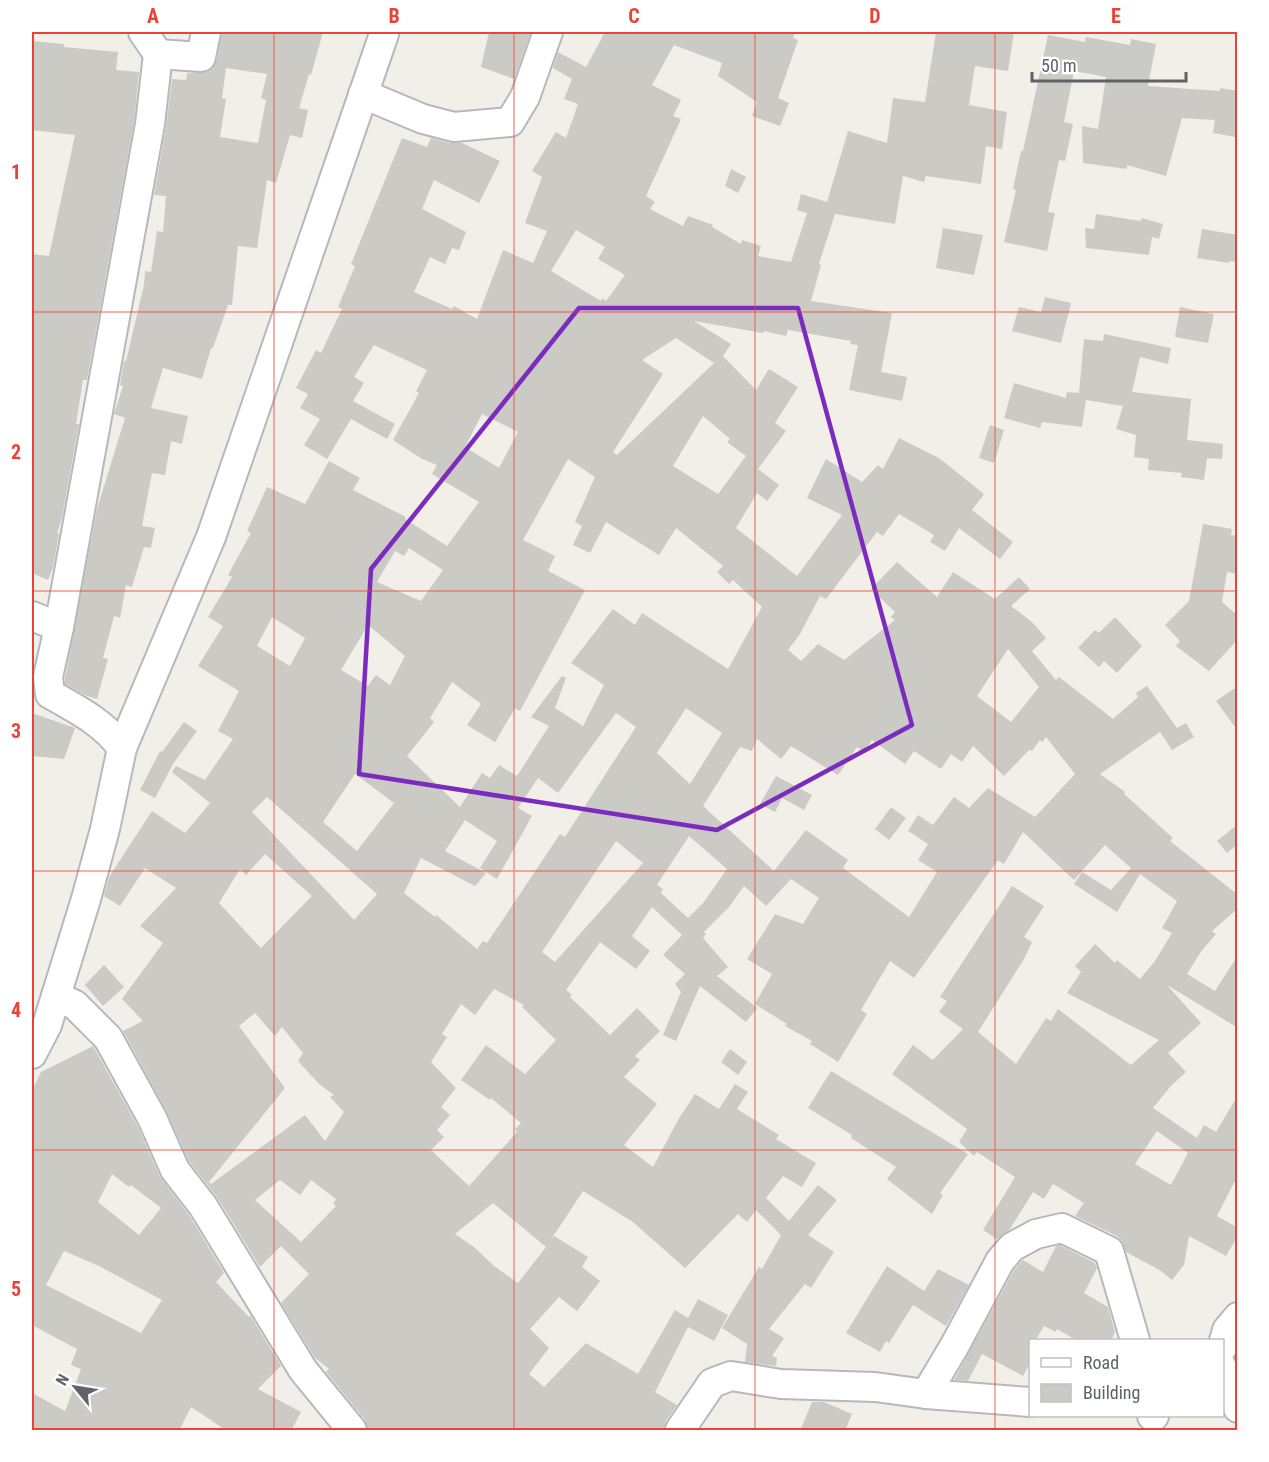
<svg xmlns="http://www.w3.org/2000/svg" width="1269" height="1462" viewBox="0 0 1269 1462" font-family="'Roboto Condensed',sans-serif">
<rect width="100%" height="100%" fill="#f1efe8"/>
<g fill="#cccac5" fill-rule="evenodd">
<path d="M222 32H323L311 75 309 74 299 108 308 110 302 138 290 135 276 183 267 180 257 248 238 246 232 305H228L213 348H211L202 379 163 368 151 408 188 416 182 444 171 441 165 475 152 473 142 526 155 528 151 548 144 547 132 587 126 585 120 618 114 616 103 658 108 659 97 699 87 696 65 684V678L97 509 125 418 114 414 123 386 120 385 124 361H126L144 285 145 271 151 272 157 231 163 232 166 196 154 195 166 127 172 79 186 80 187 73 207 72 213 68 217 60ZM226 68 267 74 261 98 266 100 258 143 220 137 226 99 222 98Z"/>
<polygon points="489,32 531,32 514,79 481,67"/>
<path d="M605 32H795L793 38 798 40 778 98 789 103 780 126 752 116 757 102 718 76 722 63 674 45 652 85 681 100 673 116 681 119 646 196 655 202 650 209 683 226 688 216 713 225 712 227 741 244 742 240 761 246 758 256 791 262 807 213 797 210 801 194 827 202 848 131 887 143 893 98 925 102 936 32H1014L1008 71 975 66 969 105 1007 112 1002 149 986 146 981 184 926 176 924 182 903 176 895 224 835 214 819 264 821 265 811 301 892 313 881 372 907 377 902 401 849 390 858 345 850 344 851 341 788 330 786 336 764 331 763 333 694 321 731 344 723 356 756 390 769 369 798 387 775 423 786 431 758 469 779 485 767 501 757 493 736 528 797 576 842 515 807 498 826 459 862 482 878 465 883 469 899 438 939 458 984 494 972 510 1013 542 1000 559 959 528 945 551 930 542 934 535 899 514 883 536 877 532 826 599 820 596 800 634 788 650 801 661 818 644 844 660 895 620 891 617 895 612 871 589 897 562 937 597 953 572 995 599 1019 577 1030 589 1011 606 1032 622 1046 638 1032 651 1056 680 1059 677 1113 719 1138 697 1136 693 1147 686 1177 728 1186 723 1194 737 1172 750 1160 732 1100 774 1125 792 1124 794 1173 838 1170 841 1238 895V908L1212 931 1216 934 1200 953 1187 974 1215 991 1238 955V1028L1167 985 1201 1023 1168 1053 1186 1072 1170 1087 1153 1108 1197 1138 1204 1125 1216 1132 1238 1095V1175L1217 1216 1238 1228V1235L1226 1256 1189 1236 1184 1265 1172 1280 1161 1271 1126 1252 1122 1241 1117 1236 1075 1216 1084 1203 1053 1184 1044 1199 1033 1192 1010 1229 997 1239 983 1230 1015 1177 977 1152 974 1156 959 1142 967 1129 892 1074 913 1045 933 1060 963 1029 939 1012 947 1001 940 997 1012 886 1044 906 1024 937 1032 942 1024 959 978 1032 1016 1064 1046 1018 1051 1021 1058 1009 1131 1065 1159 1040 1067 993 1081 972 1075 966 1095 944 1115 963 1117 960 1140 979 1155 961 1172 933 1162 928 1177 901 1140 874 1117 912 1074 884 1082 872 1111 890 1131 868 1105 845 1074 880 1023 832 1004 864 998 860 914 978 890 961 861 1010 867 1014 838 1062 810 1044 812 1041 785 1026 787 1024 755 1004 772 974 747 959 775 914 803 924 819 898 791 879 766 906 744 886 729 907 704 932 706 934 703 938 728 967 717 976 757 1008 746 1022 700 986 676 1041 663 1035 681 992 675 984 685 974 663 955 682 935 652 907 632 936 650 951 636 969 600 942 566 990 572 995 570 997 610 1035 637 1008 660 1031 635 1056 640 1060 624 1077 657 1104 624 1145 653 1167 678 1120 695 1094 719 1109 735 1084 748 1092 737 1109 779 1135 776 1139 816 1163 802 1187 783 1176 766 1198 789 1221 818 1185 837 1200 808 1235 834 1252 811 1288 805 1284 769 1329 784 1338 772 1356 777 1358 776 1366 745 1362 747 1344 722 1328 759 1267 762 1269 781 1235 756 1210 747 1222 738 1214 685 1268 633 1222 583 1191 550 1241 554 1236 588 1257 582 1267 600 1281 577 1311 559 1297 530 1329 549 1348 529 1374 544 1387 586 1343 638 1374 675 1310 688 1318 698 1299 728 1315 714 1341 688 1327 655 1392 677 1405 666 1421 664 1431H368L365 1420 326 1372 329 1369 315 1358 281 1303 309 1274 281 1246 260 1267 217 1197 189 1161 166 1110 123 1031 143 1021 122 999 163 943 140 926 176 888 145 868 120 906 104 896 109 877 152 811 185 833 210 803 172 772 176 766 205 780 233 739 218 731 239 691 198 666 223 626 208 617 232 577 228 575 251 533 247 531 267 487 305 504 329 461 360 478 353 490 406 517 405 519 447 546 479 502 432 474 437 465 422 459 393 440 419 393 416 391 427 370 374 345 354 377 364 383 353 401 395 424 387 439 351 419 327 459 304 445 320 419 300 408 308 394 296 388 316 350 321 353 342 309 338 307 355 266 351 264 402 138 427 147 431 138 450 143H462L500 161 479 203 434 180 422 209 466 232 459 250 452 248 445 264 430 257 414 292 452 309 454 306 477 319 503 250 533 263 547 231 525 223 542 177 532 171 556 132 566 138 578 104 564 99 572 79 553 68 558 52 586 67ZM576 230 605 247 598 259 625 275 606 301 602 298 601 301 551 271ZM676 338 714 363 617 455 613 452 663 374 642 360ZM482 414 518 432 499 468 465 447ZM703 416 730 439 727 442 746 456 718 494 673 466ZM568 459 595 477 575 522 582 526 573 545 590 553 606 522 659 555 676 528 723 566 717 572 729 584 733 580 762 607 728 669 642 613 635 625 613 609 571 663 604 685 583 726 555 708 566 678 562 676 531 717 549 726 517 776 499 765 490 778 482 773 460 807 407 756 434 722 430 718 452 682 481 704 467 725 495 742 515 708 520 711 585 590 548 571 555 556 523 540ZM409 548 443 570 421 601 377 582 395 551 404 556ZM272 617 305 638 290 666 257 646ZM368 625 405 656 390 685 376 675 368 686 341 670ZM1008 649 1039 687 1011 722 977 696ZM686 708 722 733 690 784 657 753ZM616 713 636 727 565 837 560 834 487 943 483 941 477 949 436 915 435 917 404 893 421 858 475 886 486 873 445 851 465 820 497 841 480 868 497 879 532 816 518 808 538 778 558 793ZM1046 737 1075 774 1035 817 988 788 969 808 954 797 933 825 918 815 908 831 928 844 918 860 937 872 909 917 843 868 848 860 806 830 774 871 703 806 740 747 752 751 757 739 781 759 791 746 838 775 857 747 864 752 872 740 905 764 914 751 941 769 951 754 962 762 973 746 1004 776 1029 750 1032 751 1040 740 1042 742ZM355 774 394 803 357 851 323 822ZM267 797 377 894 354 920 252 812ZM689 836 727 869 704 902 688 918 661 893 663 889 657 885ZM616 841 643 863 555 962 542 952ZM265 854 312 896 261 948 219 903 240 869 246 875ZM494 989 524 1005 522 1007 556 1040 525 1074 486 1045 461 1080 490 1100 491 1098 521 1123 515 1129 517 1132 469 1186 431 1150 444 1137 437 1130 450 1115 441 1107 456 1088 431 1062 447 1037 442 1034 461 1004 475 1015ZM255 1013 275 1036 282 1027 303 1053 298 1061 319 1084 334 1095 330 1097 344 1112 325 1141 305 1115 211 1184 209 1182 285 1088 239 1026ZM1157 1131 1188 1153 1171 1185 1135 1164ZM280 1180 300 1195 311 1180 336 1199 333 1204 336 1206 301 1242 255 1200ZM493 1203 546 1247 518 1283 494 1266 474 1247 455 1234Z"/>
<polygon points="1048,35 1085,42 1086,37 1130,45 1131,39 1156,44 1148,86 1220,91 1220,88 1238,91 1238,124 1236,137 1213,133 1215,120 1182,118 1166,176 1127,165 1127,169 1083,163 1082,126 1098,129 1106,77 1074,71 1064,122 1073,124 1065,161 1059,160 1048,212 1055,213 1047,251 1004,242 1016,190 1013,189 1021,151 1023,151"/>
<polygon points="32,41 64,44 64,47 118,52 116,70 139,72 134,122 87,380 83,380 76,424 79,424 62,518 57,533 59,534 53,567 48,580 32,573 32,254 49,256 75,135 32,130"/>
<polygon points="731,169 746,177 738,193 725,186"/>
<polygon points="1096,214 1141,221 1142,218 1163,224 1159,239 1152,237 1149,255 1086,248 1085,228 1094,229"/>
<polygon points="943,228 983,235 974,275 936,268"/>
<polygon points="1202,229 1238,235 1238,262 1229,261 1229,263 1197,258"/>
<polygon points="1045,297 1071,303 1061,343 1012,331 1019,307 1041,312"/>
<polygon points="1180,307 1214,314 1208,343 1175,337"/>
<polygon points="1104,334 1171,348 1168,364 1140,357 1132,392 1191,399 1187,440 1223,444 1222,459 1207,458 1204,480 1181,477 1182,473 1148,470 1149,459 1134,457 1136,435 1116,429 1123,406 1086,400 1082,427 1042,422 1040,428 1004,418 1014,383 1066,398 1067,392 1079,393 1084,339 1103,341"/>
<polygon points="990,425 1004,430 994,463 979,458"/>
<polygon points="1203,524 1232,529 1231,535 1238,536 1238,574 1227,572 1222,602 1238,616 1238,639 1209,671 1176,646 1180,641 1165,625 1189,601"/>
<polygon points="1115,617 1142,646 1117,673 1104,661 1099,667 1078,648 1095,630 1099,633"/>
<polygon points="1238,686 1238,731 1216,701"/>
<polygon points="32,713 75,728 64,759 32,756"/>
<polygon points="184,722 197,731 173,764 155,798 140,790 160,751 162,752"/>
<polygon points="776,776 812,795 804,810 782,798 775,812 760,804"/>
<polygon points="891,807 906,818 889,840 875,829"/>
<polygon points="1238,824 1238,844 1227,853 1217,841"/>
<polygon points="104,965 124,987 103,1006 85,985"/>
<path d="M93 1046 137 1125 160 1177 189 1215 224 1273 216 1282 249 1317 250 1315 281 1366 258 1389 301 1412 291 1431H227L191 1407 179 1431H32V1393L65 1411 81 1369 71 1365 77 1349 32 1325V1091L41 1072ZM112 1174 129 1187 131 1185 161 1208 139 1235 98 1202ZM64 1251 99 1266 162 1300 141 1333 46 1285Z"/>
<polygon points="730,1049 747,1062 738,1075 721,1062"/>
<polygon points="831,1071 968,1154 940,1193 943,1195 932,1214 887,1179 896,1167 851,1138 852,1135 808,1108"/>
<polygon points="1060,1245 1095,1263 1097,1268 1084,1293 1108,1307 1115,1332 1111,1341 1078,1341 1057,1329 1056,1332 1044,1326 1035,1341 1030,1341 1030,1363 1023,1376 982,1354 968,1381 954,1380 1014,1270 1023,1260 1043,1272 1056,1246"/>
<polygon points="887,1266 924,1291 938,1269 969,1285 946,1326 913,1305 889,1343 886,1341 880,1352 846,1333"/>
<polygon points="812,1402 824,1402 852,1414 845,1431 800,1431"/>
</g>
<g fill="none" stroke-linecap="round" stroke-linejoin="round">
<g stroke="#b5b8bc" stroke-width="32">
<g id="minor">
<polyline points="158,54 201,57 206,32"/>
<polyline points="363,94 423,119 454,127 510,122 525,97 548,32"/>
<polyline points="32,616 59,627"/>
<path d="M122 748C104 723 77 709 50 694L48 677 59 627 150 124 158 54 143 32"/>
<polyline points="56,996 75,1005 108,1038 152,1118 175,1170 203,1206 303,1370 352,1430"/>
<polyline points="32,1054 47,1025 86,899 105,829 122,748 211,537 384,34"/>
<polyline points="1222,1348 1227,1330 1238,1317"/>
<polyline points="1222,1367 1238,1408"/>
<polyline points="926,1394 955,1345 1000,1261 1012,1247 1036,1234 1062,1228 1109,1251 1135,1340"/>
<polyline points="1152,1416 1154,1416"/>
<polyline points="680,1430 712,1383 731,1376 781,1384 875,1387 926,1394 1030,1402"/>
</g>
</g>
<use href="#minor" stroke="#fff" stroke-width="28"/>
</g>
<path fill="none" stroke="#7b2cbf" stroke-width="4.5" stroke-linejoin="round" d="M579 308H798L912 725 717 830 359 774 371 569Z"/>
<path fill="none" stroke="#ea4335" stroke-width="1.5" stroke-opacity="0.55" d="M274 32V1430M514 32V1430M755 32V1430M995 32V1430M32 312H1238M32 591H1238M32 871H1238M32 1150H1238"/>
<rect width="1269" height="1462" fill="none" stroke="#ffffff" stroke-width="66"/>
<rect x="1029" y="1339" width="195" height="78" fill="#ffffff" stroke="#bfc1c3" stroke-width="1.5"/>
<rect x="1041" y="1358" width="30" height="9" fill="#ffffff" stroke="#bfc1c3" stroke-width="1.5"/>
<text x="1083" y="1369" font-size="18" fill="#5f6368">Road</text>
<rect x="1041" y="1384" width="30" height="18" fill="#cccac5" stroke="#bfc1c3" stroke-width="1.5"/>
<text x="1083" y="1399" font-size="18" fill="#5f6368">Building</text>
<g transform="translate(75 1387) rotate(300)" stroke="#ffffff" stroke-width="4.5" paint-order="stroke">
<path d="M0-4.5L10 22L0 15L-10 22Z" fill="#5f6368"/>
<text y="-9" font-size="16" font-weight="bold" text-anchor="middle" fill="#5f6368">N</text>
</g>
<path d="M1032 72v9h154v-9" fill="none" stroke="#5f6368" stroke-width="3"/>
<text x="1041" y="72" font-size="18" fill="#5f6368" stroke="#ffffff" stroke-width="4.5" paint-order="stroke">50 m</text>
<rect x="33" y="33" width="1203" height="1396" fill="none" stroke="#ea4335" stroke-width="2"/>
<g font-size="20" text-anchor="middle" font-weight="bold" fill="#ea4335">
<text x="153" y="23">A</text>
<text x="394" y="23">B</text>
<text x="634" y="23">C</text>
<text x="875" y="23">D</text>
<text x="1116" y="23">E</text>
<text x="16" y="179">1</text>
<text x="16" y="459">2</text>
<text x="16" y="738">3</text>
<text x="16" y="1017">4</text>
<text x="16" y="1296">5</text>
</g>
</svg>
